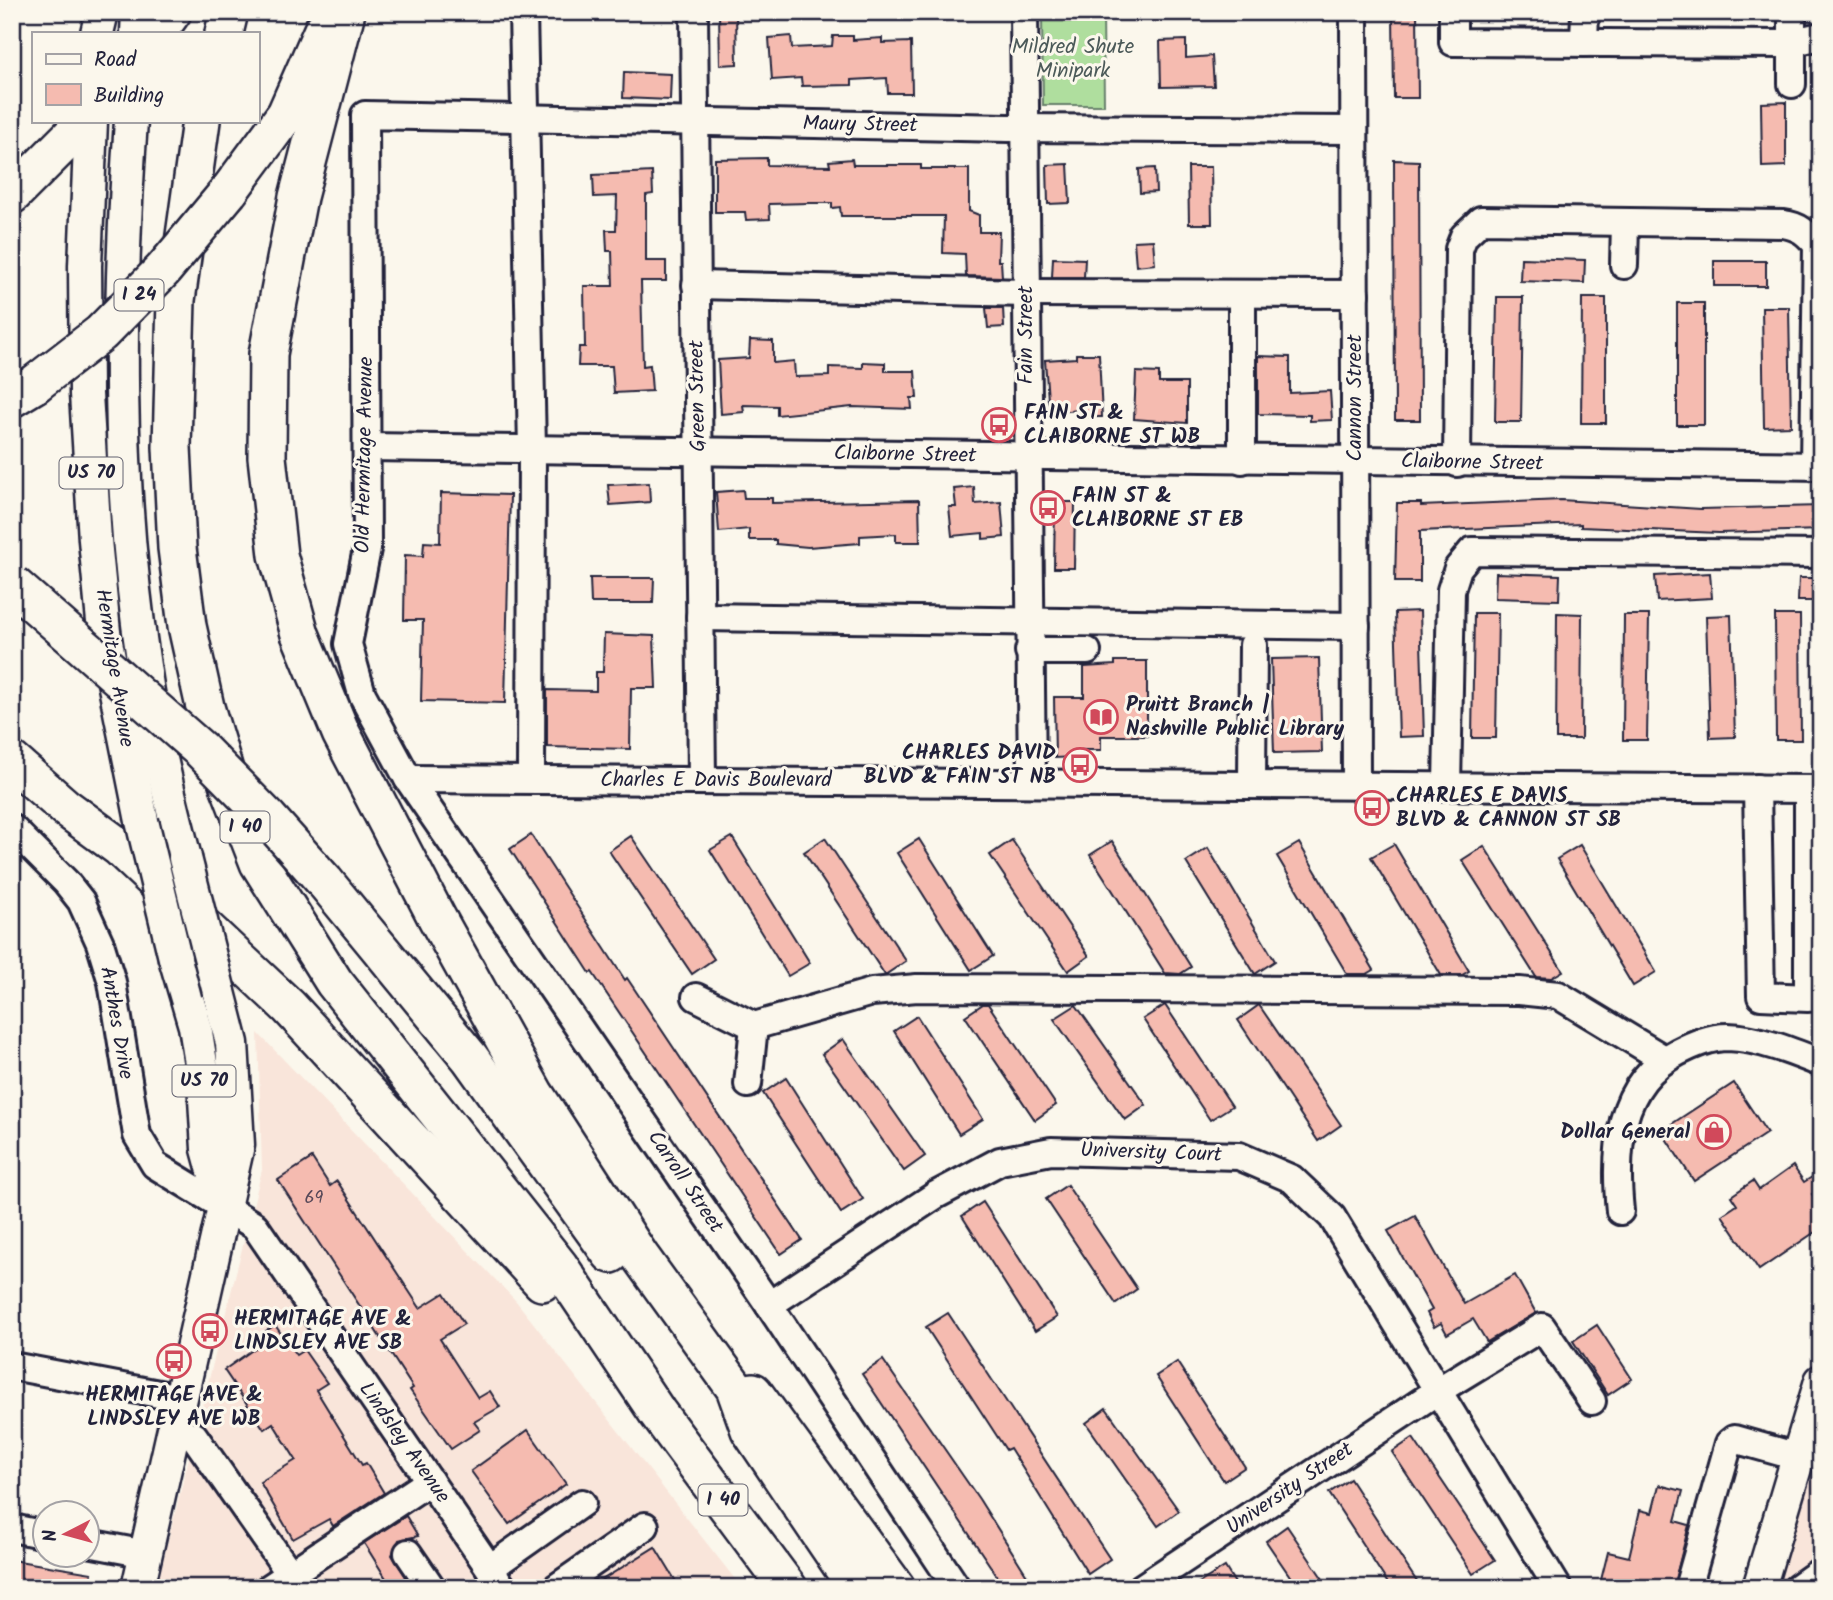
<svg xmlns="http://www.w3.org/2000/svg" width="1833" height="1600" viewBox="0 0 1833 1600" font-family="Kalam,sans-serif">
<rect width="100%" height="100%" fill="#fbf7ec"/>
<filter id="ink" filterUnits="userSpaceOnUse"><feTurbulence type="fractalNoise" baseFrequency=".0143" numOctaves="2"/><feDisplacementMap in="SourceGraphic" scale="14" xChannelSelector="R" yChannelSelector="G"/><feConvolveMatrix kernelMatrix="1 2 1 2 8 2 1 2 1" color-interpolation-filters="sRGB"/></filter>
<g filter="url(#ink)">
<g fill="#f9e5da">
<polygon points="258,1033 516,1301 742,1588 156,1588 262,1170"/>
<polygon points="1821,1381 1821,1573 1798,1588 1759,1588"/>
</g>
<polygon fill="#afde9e" stroke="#68806c" stroke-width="2" points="1042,12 1103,12 1104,105 1043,105"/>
<g fill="#f5bbb0" stroke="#22223b" stroke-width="2">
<polygon points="719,12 736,12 737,64 720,65"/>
<polygon points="1393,12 1417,12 1418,98 1394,98"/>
<polygon points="791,36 792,48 832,46 833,36 853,36 853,40 882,38 882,43 911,42 912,93 888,93 887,78 852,80 852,85 802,86 801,78 772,80 769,38"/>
<polygon points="1186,40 1186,58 1212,56 1214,86 1161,87 1160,41"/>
<polygon points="624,72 671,74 670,100 623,98"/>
<polygon points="1786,102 1786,166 1762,167 1761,103"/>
<polygon points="767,158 767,165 830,166 829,161 852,159 853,165 921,165 921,169 969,169 969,211 979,215 979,232 999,232 998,261 1001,261 1002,277 966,276 965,254 943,253 944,216 841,216 840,207 832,208 832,203 810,203 769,204 770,219 746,220 745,212 715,212 715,159"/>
<polygon points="1394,160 1419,161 1420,420 1395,420"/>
<polygon points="1068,164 1070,203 1048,204 1047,165"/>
<polygon points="1188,167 1211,167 1212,224 1189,224"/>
<polygon points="1155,168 1156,192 1140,193 1139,169"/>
<polygon points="652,172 653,194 646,195 646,261 666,261 666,281 641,281 643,366 650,365 652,391 614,393 612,366 578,366 579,347 585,347 584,286 613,286 612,251 607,251 606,230 616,230 617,196 594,197 593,175"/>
<polygon points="1153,240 1155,264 1136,266 1134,241"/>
<polygon points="1053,258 1085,259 1084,277 1052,277"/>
<polygon points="1521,258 1585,260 1584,283 1520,281"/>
<rect x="1714" y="261" width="52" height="25"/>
<polygon points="1497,297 1523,297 1521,422 1495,422"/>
<polygon points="1582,298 1606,298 1606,423 1581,423"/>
<rect x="1677" y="303" width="27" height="122"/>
<polygon points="1762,307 1789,307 1791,426 1764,427"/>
<polygon points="986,308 1003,308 1004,327 988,328"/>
<polygon points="750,340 773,341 773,363 794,361 795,377 829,376 829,367 863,368 863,362 885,363 885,371 915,371 917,398 911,398 912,409 852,407 777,415 777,406 743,405 744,412 721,414 718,360 749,358"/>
<polygon points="1076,354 1099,354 1102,417 1078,417 1078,410 1049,413 1045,360 1076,358"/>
<polygon points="1258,356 1290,357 1290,393 1330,391 1332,420 1310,421 1310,415 1258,414"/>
<polygon points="1136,372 1159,373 1159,383 1187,383 1187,423 1134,419"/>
<polygon points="649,483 650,502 610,505 608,485"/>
<polygon points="974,487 975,504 1001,502 1004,537 983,539 983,533 952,536 949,507 956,507 954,489"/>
<polygon points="743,490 744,498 772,498 772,503 919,500 920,542 896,542 896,534 860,536 860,543 808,547 776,544 776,540 749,540 749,529 719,532 716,492"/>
<polygon points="441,493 510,495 505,703 421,701 423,620 404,620 405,555 423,556 424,542 440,543"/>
<polygon points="1561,500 1701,509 1821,506 1821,530 1719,533 1581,527 1581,524 1420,531 1420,582 1395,582 1397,503 1421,503 1421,506"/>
<polygon points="1055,502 1075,502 1074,568 1054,568"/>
<polygon points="1496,573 1560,575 1559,600 1495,598"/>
<polygon points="1710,573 1712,598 1657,601 1655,576"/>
<polygon points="590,578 654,578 653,603 591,603"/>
<polygon points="1799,578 1821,578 1821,601 1798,601"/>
<polygon points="1420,611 1424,736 1399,737 1395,612"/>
<polygon points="1474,613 1498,613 1496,738 1472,738"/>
<polygon points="1557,613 1582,614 1581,739 1556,739"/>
<polygon points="1624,615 1649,615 1647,740 1623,740"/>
<polygon points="1731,615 1735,737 1710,738 1706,616"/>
<polygon points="1775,615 1800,615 1801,740 1776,740"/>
<polygon points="604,634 654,636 656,688 631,688 630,749 547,747 547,690 596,691 596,672 603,672"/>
<polygon points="1319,658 1322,752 1274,753 1271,659"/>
<polygon points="1115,661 1147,661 1147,736 1101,736 1101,750 1082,750 1081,754 1074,754 1074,757 1055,758 1054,697 1084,697 1084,667 1115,665"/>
<polygon points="531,835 625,980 627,978 802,1240 781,1254 592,972 590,973 510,849"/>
<polygon points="631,836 714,959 692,974 609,851"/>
<polygon points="732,837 810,963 788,976 710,850"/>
<polygon points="825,838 906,961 885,975 804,852"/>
<polygon points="919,839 993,956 971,970 897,853"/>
<polygon points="1012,840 1089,956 1068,971 990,855"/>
<polygon points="1112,841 1191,967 1180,974 1165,973 1090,855"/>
<polygon points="1299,843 1374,970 1367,974 1347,974 1277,856"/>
<polygon points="1394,844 1469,971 1462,975 1441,975 1371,857"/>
<polygon points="1580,845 1656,972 1633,986 1557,859"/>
<polygon points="1484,846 1563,971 1551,978 1536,977 1462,860"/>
<polygon points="1208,848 1275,961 1255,974 1186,862"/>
<polygon points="983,1004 988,1004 1056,1105 1035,1120 965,1016"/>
<polygon points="1076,1005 1146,1105 1125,1120 1054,1019"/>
<polygon points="1165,1005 1232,1106 1210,1120 1143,1019"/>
<polygon points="1259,1005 1341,1125 1318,1141 1238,1020"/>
<polygon points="917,1016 983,1119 959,1134 894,1031"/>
<polygon points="843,1039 925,1156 904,1171 822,1054"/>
<polygon points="786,1078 863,1199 841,1213 763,1093"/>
<polygon points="1734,1083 1767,1133 1694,1181 1661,1131"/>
<polygon points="312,1158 330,1186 337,1181 420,1308 444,1293 464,1324 440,1339 478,1398 490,1391 500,1407 474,1422 480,1430 451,1449 410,1390 413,1388 278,1180"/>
<polygon points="1793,1166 1804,1182 1812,1177 1820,1189 1812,1194 1821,1208 1821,1228 1759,1270 1722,1215 1737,1205 1731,1196 1753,1181 1759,1190"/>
<polygon points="1067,1185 1137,1289 1116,1304 1046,1199"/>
<polygon points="983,1202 1057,1317 1035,1331 962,1216"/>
<polygon points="1415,1216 1464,1304 1515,1275 1536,1313 1487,1342 1473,1319 1447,1334 1441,1323 1434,1327 1427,1313 1432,1310 1388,1231"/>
<polygon points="948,1313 1110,1559 1088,1574 1010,1448 1006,1450 926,1327"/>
<polygon points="275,1325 296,1355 304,1350 327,1383 316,1390 362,1465 366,1463 384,1493 333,1526 329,1519 293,1539 260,1482 296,1460 273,1423 264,1429 224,1370 265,1341 260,1335"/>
<polygon points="1597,1325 1632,1379 1608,1395 1573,1341"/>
<polygon points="883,1360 979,1499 1035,1588 1005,1588 862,1374"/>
<polygon points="1177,1362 1245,1467 1224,1481 1156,1376"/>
<polygon points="1106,1408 1179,1511 1158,1526 1086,1423"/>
<polygon points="528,1430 566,1484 509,1524 471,1471"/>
<polygon points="1413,1438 1495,1560 1473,1574 1392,1452"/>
<polygon points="1350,1479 1421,1588 1391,1588 1329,1493"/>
<polygon points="1659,1485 1683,1491 1675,1521 1689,1525 1673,1588 1599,1588 1608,1552 1629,1557 1640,1510 1652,1513"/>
<polygon points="406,1516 418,1536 399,1540 392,1555 413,1588 392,1588 364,1543"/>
<polygon points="1287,1526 1329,1588 1298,1588 1266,1541"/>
<polygon points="655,1547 680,1588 589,1588"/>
<polygon points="12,1560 92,1573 89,1588 12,1588"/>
<polygon points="1225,1567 1238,1588 1191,1588"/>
</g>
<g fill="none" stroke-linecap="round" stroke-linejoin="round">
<g stroke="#22223b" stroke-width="32">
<g id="minor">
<polyline points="523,12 532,449 531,779"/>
<polyline points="694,12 702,780"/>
<polyline points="1024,12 1032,783"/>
<polyline points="1354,12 1356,785"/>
<polyline points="1453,12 1453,42 1784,44 1821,36"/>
<polyline points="1584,43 1585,12"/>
<polyline points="1792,84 1792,12"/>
<polyline points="1624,265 1625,222"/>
<polyline points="696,285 1026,293 1355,294"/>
<polyline points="1242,294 1242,460"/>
<polyline points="367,447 1821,466"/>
<path d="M1457 463 1459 249 1464 236 1481 220 1783 224C1799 226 1807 233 1817 245L1814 466"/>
<polyline points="700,617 1356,626"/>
<polyline points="1029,651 1087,651"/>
<polyline points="408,779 1821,789"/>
<polyline points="1252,784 1253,645"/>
<polyline points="1447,785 1451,590 1458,568 1472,551 1821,554"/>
<polyline points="1757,788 1761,996 1808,998 1808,789"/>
<polyline points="12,828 66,882 81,901 100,943 112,982 137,1135 155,1165 255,1226 503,1588"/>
<polyline points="696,997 754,1026 872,992 917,988 1519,991 1558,995 1664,1059"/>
<polyline points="748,1084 754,1026"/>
<path d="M1620 1211C1614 1151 1617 1083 1678 1052 1694 1044 1710 1037 1728 1037 1759 1038 1793 1052 1821 1063"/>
<polyline points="769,1305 936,1195 1000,1161 1051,1151 1239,1156 1292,1179 1332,1217 1558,1588"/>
<polyline points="12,1366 180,1398"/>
<polyline points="173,1431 194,1436 300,1588"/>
<polyline points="12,1528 46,1535"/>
<polyline points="88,1543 146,1554"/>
<polyline points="408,1553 432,1588"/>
<polyline points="490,1568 582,1503"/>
<polyline points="269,1588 430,1481"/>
<polyline points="556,1588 645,1526"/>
<polyline points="957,1588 769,1305 408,779 362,694 348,644 367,549 365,115 1008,128 1354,130"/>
<polyline points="1141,1588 1439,1390 1542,1327 1592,1401"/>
<polyline points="1688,1588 1729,1443 1734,1439 1798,1457"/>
<polyline points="1797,1588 1821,1571"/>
</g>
</g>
<g stroke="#22223b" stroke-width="37">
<g id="major">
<polyline points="97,33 102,12"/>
<polyline points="137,33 138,12"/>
<polyline points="91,121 85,266 86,394 95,540 104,632 142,821"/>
<path d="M131 121C118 302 116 486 144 666 153 731 169 795 185 858"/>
<polyline points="175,958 195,1026 204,1082 208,1149 223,1204"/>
<polyline points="138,1588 238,1145 232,1043 219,992"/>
<polyline points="1759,1588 1821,1381"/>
</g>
</g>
<g stroke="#22223b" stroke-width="42">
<g id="highway">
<polyline points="346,12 298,197 268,354 267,457 278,555 300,634 341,733 437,918 534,1093 639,1255 735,1388 750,1430 857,1588"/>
<polyline points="157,33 172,12"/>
<polyline points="224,33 229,12"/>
<polyline points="201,121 176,300 172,447 177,548 187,626 205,707 228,783 259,863 334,982 559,1266 657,1412 788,1588"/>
<polyline points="229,191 286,114 323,30"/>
<polyline points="12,195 86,121"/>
<polyline points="12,398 35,384"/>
<polyline points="12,761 66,808 119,847 289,1007 542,1282"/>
<polyline points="325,882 470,1058 611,1254"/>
<polyline points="753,1392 896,1588"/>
</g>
</g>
<use href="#minor" stroke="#fbf7ec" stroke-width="26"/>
<use href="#major" stroke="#fbf7ec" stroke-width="32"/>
<use href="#highway" stroke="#fbf7ec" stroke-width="37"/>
<g stroke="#22223b" stroke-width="37" stroke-linecap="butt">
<g id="major-bridge">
<polyline points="142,821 175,958"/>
<polyline points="185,858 219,992"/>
</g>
</g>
<g stroke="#22223b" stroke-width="42" stroke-linecap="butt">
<g id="highway-bridge">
<polyline points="35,384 101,333 163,270 229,191"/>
<polyline points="12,584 201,750 268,818 325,882"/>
</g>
</g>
<use href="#major-bridge" stroke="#fbf7ec" stroke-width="32"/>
<use href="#highway-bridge" stroke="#fbf7ec" stroke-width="37"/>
</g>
</g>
<defs>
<g id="bus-ring" transform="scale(1.75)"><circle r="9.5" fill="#fbf7ec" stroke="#d1495b" stroke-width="1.5"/><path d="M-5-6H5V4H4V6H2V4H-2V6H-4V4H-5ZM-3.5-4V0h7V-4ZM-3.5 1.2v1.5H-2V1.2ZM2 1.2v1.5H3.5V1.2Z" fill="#d1495b"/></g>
<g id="library-ring" transform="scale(1.75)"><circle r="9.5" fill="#fbf7ec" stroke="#d1495b" stroke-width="1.5"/><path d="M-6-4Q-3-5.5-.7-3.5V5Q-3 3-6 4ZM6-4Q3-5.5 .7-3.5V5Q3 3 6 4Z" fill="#d1495b"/></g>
<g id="shop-ring" transform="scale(1.75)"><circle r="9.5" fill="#fbf7ec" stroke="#d1495b" stroke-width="1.5"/><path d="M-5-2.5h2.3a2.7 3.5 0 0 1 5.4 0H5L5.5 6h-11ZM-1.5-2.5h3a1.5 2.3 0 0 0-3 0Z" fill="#d1495b"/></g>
</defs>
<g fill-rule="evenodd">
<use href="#bus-ring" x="999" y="425"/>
<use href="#bus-ring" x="1048" y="508"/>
<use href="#library-ring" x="1101" y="717"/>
<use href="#bus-ring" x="1080" y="765"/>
<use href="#bus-ring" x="1372" y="808"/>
<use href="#shop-ring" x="1714" y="1132"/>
<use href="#bus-ring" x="210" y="1331"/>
<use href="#bus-ring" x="174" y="1361"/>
</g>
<g text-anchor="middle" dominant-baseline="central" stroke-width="6" stroke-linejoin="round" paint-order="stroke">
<g font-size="18" fill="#574858">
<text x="314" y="1198">69</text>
</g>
<g fill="#fbf7ec" stroke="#636270" stroke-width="2">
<rect x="114.5" y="279.5" width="49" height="31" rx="5"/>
<rect x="59.5" y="457.5" width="63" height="31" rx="5"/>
<rect x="220.5" y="811.5" width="49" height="31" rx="5"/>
<rect x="172.5" y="1065.5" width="63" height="31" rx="5"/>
<rect x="698.5" y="1484.5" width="49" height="31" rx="5"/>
</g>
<g font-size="19" font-weight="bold" fill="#22223b">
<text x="139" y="295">I 24</text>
<text x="91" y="473">US 70</text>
<text x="245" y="827">I 40</text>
<text x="204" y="1081">US 70</text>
<text x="723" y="1500">I 40</text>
</g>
<g font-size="21" fill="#4c5a59" stroke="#fbf7ec">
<text x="1073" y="47">Mildred Shute<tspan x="1073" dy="24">Minipark</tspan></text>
</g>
<g font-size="21" fill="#22223b" stroke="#fbf7ec">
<text transform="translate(860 125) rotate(1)">Maury Street</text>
<text transform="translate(1026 335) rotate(-90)">Fain Street</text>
<text transform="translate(698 396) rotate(-91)">Green Street</text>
<text transform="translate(1355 398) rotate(-90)">Cannon Street</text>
<text transform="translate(365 455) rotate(-89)">Old Hermitage Avenue</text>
<text transform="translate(905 455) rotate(1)">Claiborne Street</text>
<text transform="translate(1472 463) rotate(1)">Claiborne Street</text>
<text transform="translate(114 668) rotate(81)">Hermitage Avenue</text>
<text x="716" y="780">Charles E Davis Boulevard</text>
<text transform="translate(116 1023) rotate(80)">Anthes Drive</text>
<text transform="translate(1151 1153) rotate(2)">University Court</text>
<text transform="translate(685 1182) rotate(56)">Carroll Street</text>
<text transform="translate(404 1443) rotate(55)">Lindsley Avenue</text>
<text transform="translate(1290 1489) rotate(-34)">University Street</text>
</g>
<g font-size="21" font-weight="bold" fill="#22223b" stroke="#fbf7ec" text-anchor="start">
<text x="1024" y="413">FAIN ST &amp;<tspan x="1024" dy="24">CLAIBORNE ST WB</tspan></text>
<text x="1072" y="496">FAIN ST &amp;<tspan x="1072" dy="24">CLAIBORNE ST EB</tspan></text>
<text x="1126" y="705">Pruitt Branch |<tspan x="1126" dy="24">Nashville Public Library</tspan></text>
<text x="1056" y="753" text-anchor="end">CHARLES DAVID<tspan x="1056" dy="24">BLVD &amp; FAIN ST NB</tspan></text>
<text x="1396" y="796">CHARLES E DAVIS<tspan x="1396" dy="24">BLVD &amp; CANNON ST SB</tspan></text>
<text x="1690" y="1132" text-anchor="end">Dollar General</text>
<text x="234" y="1319">HERMITAGE AVE &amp;<tspan x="234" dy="24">LINDSLEY AVE SB</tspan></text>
<text x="174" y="1395" text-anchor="middle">HERMITAGE AVE &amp;<tspan x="174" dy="24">LINDSLEY AVE WB</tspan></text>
</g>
</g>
<rect width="1833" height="1600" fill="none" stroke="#fbf7ec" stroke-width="42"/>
<rect x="21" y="21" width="1791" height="1558" fill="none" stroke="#22223b" stroke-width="2.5" filter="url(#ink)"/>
<rect x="32" y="32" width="228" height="91" fill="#fbf7ec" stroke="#a4a2a5" stroke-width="2"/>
<rect x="46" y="54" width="35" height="10" fill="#fbf7ec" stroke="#a4a2a5" stroke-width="2"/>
<text x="94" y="66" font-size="21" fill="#22223b">Road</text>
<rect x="46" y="84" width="35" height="21" fill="#f5bbb0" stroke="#a4a2a5" stroke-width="2"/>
<text x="94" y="102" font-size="21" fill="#22223b">Building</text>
<g transform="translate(66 1534) rotate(264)"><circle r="33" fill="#fbf7ec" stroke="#a4a2a5" stroke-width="2"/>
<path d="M0-5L12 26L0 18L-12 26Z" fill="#d1495b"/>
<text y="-10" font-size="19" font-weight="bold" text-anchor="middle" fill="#22223b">N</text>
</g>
</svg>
